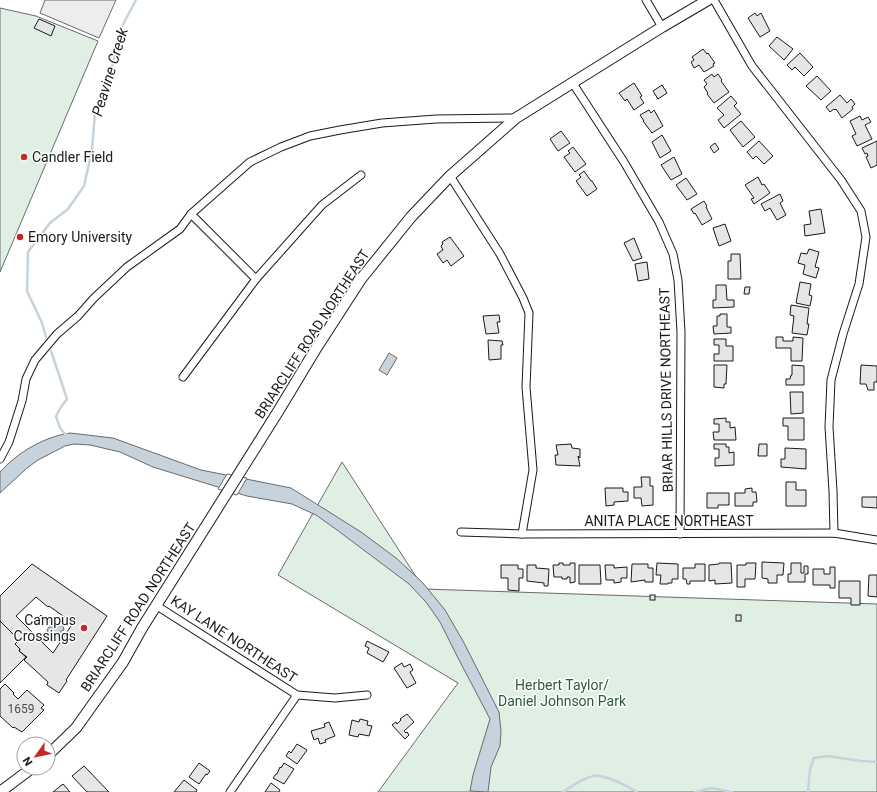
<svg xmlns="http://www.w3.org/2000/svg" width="877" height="792" viewBox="0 0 877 792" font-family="Roboto,sans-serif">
<rect width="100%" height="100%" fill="#fff"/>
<g fill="#e0efe3" stroke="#6a6a6a">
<polygon points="0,8 36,16 98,41 0,272"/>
<polygon points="342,462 424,589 877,604 877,792 378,792 458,683 278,575"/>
</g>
<polygon fill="#ededed" stroke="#6a6a6a" points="45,0 116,0 99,38 40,13"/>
<g fill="#c6d2dc" stroke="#6a6a6a">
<polygon points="389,353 397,358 387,375 379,370"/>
<path d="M70 433 113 438 201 470 291 488 361 532 396 558 422 582 445 610 463 641 499 712 501 731 500 746 491 767 488 792 470 791 473 775 490 719 457 656 440 622 426 602 409 584 337 530 316 515 292 504 247 496 153 467 120 452 90 445 74 444 65 446 38 460 27 468 0 493V472C18 452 44 437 70 433Z"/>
<polygon points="60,623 63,626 64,630 61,631 58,637 55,640 54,637 56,636 55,634 53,633 52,635 48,634 47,630 49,627 52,627 54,625 57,626"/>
</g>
<polygon fill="#fff" stroke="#6a6a6a" points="227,474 247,478 237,495 218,489"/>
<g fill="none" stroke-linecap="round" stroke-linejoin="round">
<g stroke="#c6d2dc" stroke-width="2.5">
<polyline points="46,337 42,323 27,291 28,252 50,223 68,209 84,186 92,150 95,112 113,64 119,32 136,0"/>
<path d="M51 351 67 399 61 407 56 416C58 423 60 431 67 435"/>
<path d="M563 792C572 786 589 774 600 776 611 778 627 786 637 792"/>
<polyline points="695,792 712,788 732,792"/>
<polyline points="808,792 810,769 814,758 828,756 861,761 877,762"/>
</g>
</g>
<g fill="#e6e6e6" stroke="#1a1a1a" fill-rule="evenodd">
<polygon points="755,13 757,16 761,13 770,31 760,37 748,18"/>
<polygon points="39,19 55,26 51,36 34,28"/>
<polygon points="777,37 793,49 784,60 769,46"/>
<polygon points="703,49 707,54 708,53 715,63 713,64 714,66 704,72 699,65 694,68 691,62 694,60 692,57"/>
<polygon points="800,53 813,67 804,76 795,67 792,70 787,65"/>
<polygon points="712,74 714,77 718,74 722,80 721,81 729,92 714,103 707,94 708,93 704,87 707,84 704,80"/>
<polygon points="817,76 831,91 821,100 806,86"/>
<polygon points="634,83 642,96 640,97 644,103 634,110 627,99 625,101 619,93"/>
<polygon points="662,85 667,93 658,99 653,91"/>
<polygon points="840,95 847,103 851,99 855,104 852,107 853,109 842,118 836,109 835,110 834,109 830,112 826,107"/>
<polygon points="731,96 737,103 734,106 741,114 724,128 718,120 724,115 717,108"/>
<polygon points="649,110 651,113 654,110 663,126 652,133 643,121 644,121 640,115"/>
<polygon points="860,116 862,120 868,117 871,122 865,125 872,139 857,146 852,136 856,134 850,121"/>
<polygon points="741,121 755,137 743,147 730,130"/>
<polygon points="561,131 570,143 558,151 550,139"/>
<polygon points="662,135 671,151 660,158 652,142"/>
<polygon points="759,141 773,156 764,164 756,156 753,159 747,152"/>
<polygon points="877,141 877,165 871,168 866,157 868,156 867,153 865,154 862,148"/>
<polygon points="715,143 719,149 714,153 710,147"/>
<polygon points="573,147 586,164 575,172 564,157 570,153 568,151"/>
<polygon points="674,157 682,174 671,180 661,165"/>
<polygon points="584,171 591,181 592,181 597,189 587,196 576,181 581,177 579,175"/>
<polygon points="758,177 762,185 764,184 770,193 754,204 751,199 754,198 745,185"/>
<polygon points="686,178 697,194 687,200 676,185"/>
<polygon points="780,194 783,201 780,203 786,215 777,220 770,208 765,211 761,204"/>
<polygon points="704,201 707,206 706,207 712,219 702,225 695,213 694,214 691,209"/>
<polygon points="821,209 825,233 805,236 804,225 811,224 809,211"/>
<polygon points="725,224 731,241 719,246 713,228"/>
<polygon points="450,237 464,256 451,266 447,260 443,263 437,254 443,250 441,246 443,244 442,242"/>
<polygon points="634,238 642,258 633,261 624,243"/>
<polygon points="809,249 819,252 815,267 819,268 816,278 803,274 805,265 798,263 801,253 807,254"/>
<polygon points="731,254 740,254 741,279 728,279 728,261 731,261"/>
<polygon points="647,262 649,279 638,281 635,264"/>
<polygon points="800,282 811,284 809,295 812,296 810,306 796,303"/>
<polygon points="716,285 726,285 727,300 734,300 734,307 713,308 713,300 716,300"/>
<polygon points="745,287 750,287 749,294 744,294"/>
<polygon points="791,305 809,308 807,324 809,324 807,335 792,333 794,316 790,315"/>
<polygon points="720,314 727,314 727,327 731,327 731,333 714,334 713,326 717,326 717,316 720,316"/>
<polygon points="499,315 500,322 497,322 499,333 486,334 483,316"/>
<polygon points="776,337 783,337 783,341 793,341 793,337 803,338 802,361 791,361 791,348 776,348"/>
<polygon points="714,339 726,339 726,346 733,346 733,361 714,361 714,354 719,354 719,345 714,345"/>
<polygon points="488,340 502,341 503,345 501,345 501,359 489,360"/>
<polygon points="714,365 727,365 726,384 724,384 724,388 714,387"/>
<polygon points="792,365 804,366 804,385 786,385 786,379 790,379 791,375 792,375"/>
<polygon points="861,365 877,366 877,382 874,382 874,390 868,390 866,384 860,384"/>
<polygon points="790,392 803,392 803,413 791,414"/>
<polygon points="726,418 726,422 730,422 730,428 735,427 736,440 714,440 713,432 719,432 719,424 714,424 714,419"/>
<polygon points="783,418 804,418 804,440 788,440 788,426 783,426"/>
<polygon points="571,444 572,448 580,449 580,458 578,456 580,466 556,465 555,455 558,455 556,445"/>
<polygon points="714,444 726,444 726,447 729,447 729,453 734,452 734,465 715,466 715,458 719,458 719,449 714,449"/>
<polygon points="759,444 767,444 767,456 758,456"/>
<polygon points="785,448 806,449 806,469 781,467 781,459 785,459"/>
<polygon points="641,477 650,477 650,486 653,486 653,505 642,506 641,498 634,498 634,487 642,487"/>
<polygon points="796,482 796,490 806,490 806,506 786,506 786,482"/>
<polygon points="605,488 623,488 623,492 628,492 628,501 614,502 614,505 606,506"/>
<polygon points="752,488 752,492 756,492 757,502 753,502 753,506 735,506 735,493 745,493 745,489"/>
<polygon points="707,493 729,493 729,505 718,505 718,508 707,508"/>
<polygon points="862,497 877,497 877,508 862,507"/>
<polygon points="762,562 784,563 783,575 777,575 777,583 768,583 768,579 762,578"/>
<polygon points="559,563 563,563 563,565 570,565 570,563 575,563 575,582 570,583 570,577 567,577 567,579 562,579 562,577 554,577 553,565 559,565"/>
<polygon points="657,563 678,564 678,579 672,579 672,583 668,583 668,584 660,584 661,575 656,575"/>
<polygon points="719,563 731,563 732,583 715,584 715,580 709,581 709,565 719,564"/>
<polygon points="746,563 756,563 755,579 745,579 745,587 737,587 737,565 746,565"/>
<polygon points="791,563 801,563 801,573 804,573 804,566 808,566 808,574 805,574 805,582 788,582 788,574 791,574"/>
<path d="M32 564 107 616 66 680 67 681 59 693 47 685 48 682 24 660 27 657 19 651 20 649 15 644 19 640 0 621V596ZM36 597 48 607 49 606 73 623 53 653 16 616Z"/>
<polygon points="632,564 648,564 648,568 653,568 653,582 645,582 645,580 631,582"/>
<polygon points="695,564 705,564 705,581 690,581 690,584 687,584 686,579 683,579 683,568 695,568"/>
<polygon points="501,565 518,565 518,569 523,569 523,578 519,578 519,591 508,590 508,578 501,578"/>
<polygon points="527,565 536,565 536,568 549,569 548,586 544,586 544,583 527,581"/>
<polygon points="579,565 600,565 601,584 579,584"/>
<polygon points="605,565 614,565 614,568 627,567 627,578 621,578 621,582 614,583 614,580 606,580"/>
<polygon points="830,567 835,567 835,588 830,588 830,585 813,585 813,569 824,569 824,574 830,574"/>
<polygon points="869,575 877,575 877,597 868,596"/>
<polygon points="839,581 860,581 860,605 851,605 851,598 839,598"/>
<rect x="650" y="595" width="5" height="5"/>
<polygon points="41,615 45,619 39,626 34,622"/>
<rect x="736" y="615" width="5" height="6"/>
<polygon points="0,621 19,640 15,644 20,649 19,651 26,657 0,683"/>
<polygon points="367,641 389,652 383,662 367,653 369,648 365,646"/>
<polygon points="402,663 404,667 410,664 413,670 410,672 416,683 407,688 394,668"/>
<polygon points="5,684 14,693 13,694 18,699 27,690 44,705 41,708 44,710 22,732 14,727 13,728 0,716 0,689"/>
<polygon points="407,714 414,722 404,731 406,733 407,732 409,735 405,739 392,725 396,722 397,724 401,720 400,719"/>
<polygon points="360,719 368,721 367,725 372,726 369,736 359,734 358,737 349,735 352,720 359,722"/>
<polygon points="329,722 335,736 325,740 326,742 320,744 318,738 314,740 311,731 325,727 324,724"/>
<polygon points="297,744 307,750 297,764 286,756 289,751 291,753"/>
<polygon points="199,763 210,771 207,775 206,774 199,784 189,777"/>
<polygon points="284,763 294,769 284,784 273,778 276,774 277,774 280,767 281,768"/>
<polygon points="84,766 109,792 87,792 72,776"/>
<polygon points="184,780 197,790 196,792 174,792"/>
<polygon points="271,783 280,790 279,792 265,792"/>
<polygon points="63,784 70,792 53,792"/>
</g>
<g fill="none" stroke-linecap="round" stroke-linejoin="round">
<g stroke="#1a1a1a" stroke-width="9">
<g id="street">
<polyline points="646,0 662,27"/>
<polyline points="714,0 752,66 841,180 861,211 866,237 859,284 843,334 831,380 829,427 833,491 834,533"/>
<polyline points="572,82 624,162 659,222 673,254 678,280 681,332 680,534"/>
<polyline points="450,176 500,254 523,298 529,313 526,387 533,470 522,534"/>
<polyline points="191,214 256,279"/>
<polyline points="183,377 256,279 322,205 361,175"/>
<polyline points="0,459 9,442 22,401 26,379 35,360 57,334 78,316 94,298 127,267 180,229 191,214 250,162 281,147 310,136 340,130 382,123 436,119 516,118"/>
<polyline points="461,532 522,534 834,533 877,540"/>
<polyline points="157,606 297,695 335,698 367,695"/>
<polyline points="230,792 297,695"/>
</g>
</g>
<g stroke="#1a1a1a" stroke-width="12">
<g id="secondary">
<polyline points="48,755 76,728 123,662 142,628 279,410 317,347 361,279 411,217 450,176 516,118 662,27 708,0"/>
<polyline points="0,792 32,768"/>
</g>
</g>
<use href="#street" stroke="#fff" stroke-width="7"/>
<use href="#secondary" stroke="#fff" stroke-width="10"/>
</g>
<g fill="#c62828" stroke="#fff" stroke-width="1.5">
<circle cx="24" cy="157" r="4"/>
<circle cx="20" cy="237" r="4"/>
<circle cx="84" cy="628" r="4"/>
</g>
<g text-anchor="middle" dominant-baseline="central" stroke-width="3" stroke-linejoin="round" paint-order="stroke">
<g font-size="12" fill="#4d4d4d">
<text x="21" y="709">1659</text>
</g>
<g font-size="14" fill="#1a1a1a" stroke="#fff" text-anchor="start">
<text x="32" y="157">Candler Field</text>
<text x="28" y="237">Emory University</text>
<text x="76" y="620" text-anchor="end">Campus<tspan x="76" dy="16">Crossings</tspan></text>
</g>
<g font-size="14" fill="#1a1a1a" stroke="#fff">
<text transform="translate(312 334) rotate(-57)">BRIARCLIFF ROAD NORTHEAST</text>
<text transform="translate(666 390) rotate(-91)">BRIAR HILLS DRIVE NORTHEAST</text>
<text x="669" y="521">ANITA PLACE NORTHEAST</text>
<text transform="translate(138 607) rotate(-57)">BRIARCLIFF ROAD NORTHEAST</text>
<text transform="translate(234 639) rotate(33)">KAY LANE NORTHEAST</text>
</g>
<g font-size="14" fill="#2b5a34" stroke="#fff">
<text x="562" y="685">Herbert Taylor/<tspan x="562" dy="16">Daniel Johnson Park</tspan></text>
</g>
<g font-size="15" font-style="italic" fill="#1a1a1a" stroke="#fff">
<text transform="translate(110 72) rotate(-73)">Peavine Creek</text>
</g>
</g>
<g transform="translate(36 756) rotate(237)"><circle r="19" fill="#ffffff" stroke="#a3a3a3"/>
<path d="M0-3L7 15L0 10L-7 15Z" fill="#c62828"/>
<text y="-6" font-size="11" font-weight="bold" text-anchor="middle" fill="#1a1a1a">N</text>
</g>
</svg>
